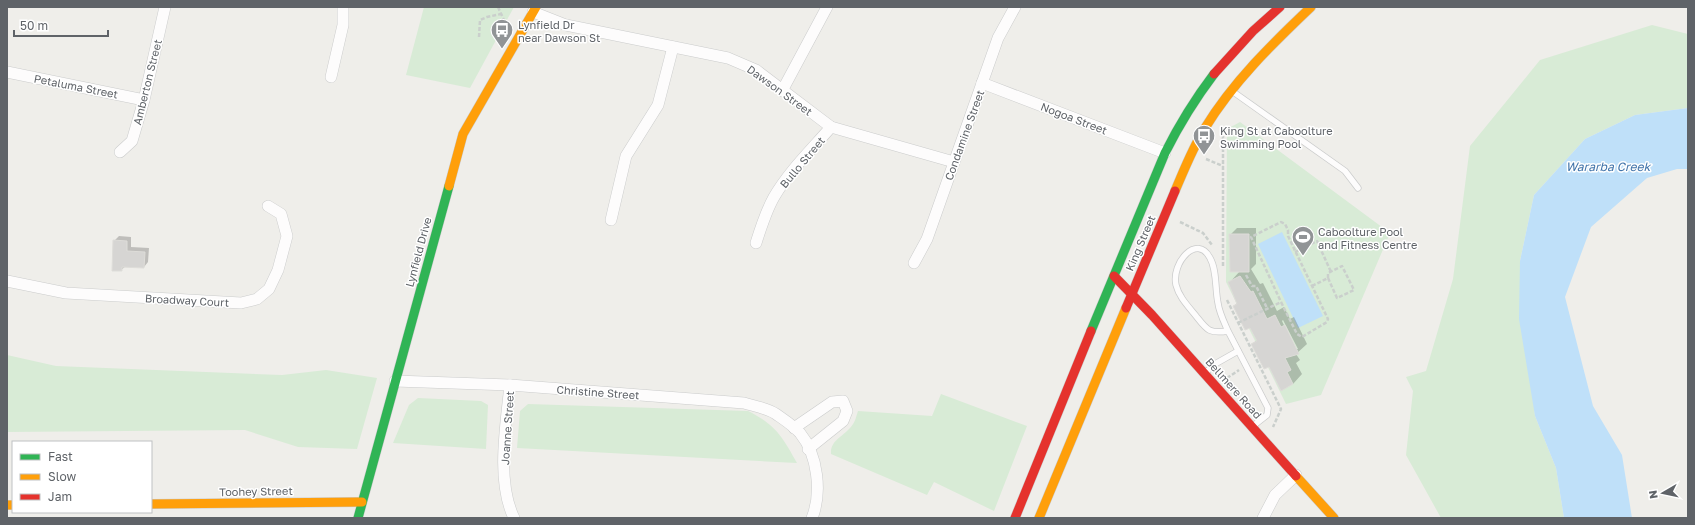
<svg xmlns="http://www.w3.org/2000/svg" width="1695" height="525" viewBox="0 0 1695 525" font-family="'Golos Text',sans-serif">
<rect width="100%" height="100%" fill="#efeeea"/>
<g fill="#d8ebd6">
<polygon points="424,7 514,7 470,88 406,75"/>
<polygon points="1652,25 1688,34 1688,108 1635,115 1585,139 1534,195 1520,261 1535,416 1556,468 1564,518 1441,518 1406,455 1413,391 1406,377 1426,371 1453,279 1470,146 1540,60"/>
<polygon points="1240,122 1390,233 1321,395 1286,404 1226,282 1227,129"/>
<polygon points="7,355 56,366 282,375 326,370 377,378 357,449 298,447 245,430 7,432"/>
<path d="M941 394 1027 426 994 511 934 482 927 495 831 454C830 441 842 437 850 428 855 423 856 417 858 411L932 416Z"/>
<polygon points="418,398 481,401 488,405 486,449 393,443 409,405"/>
<path d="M528 404 748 411C776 425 782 436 797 463L517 448 520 411Z"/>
</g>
<g fill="#bfe0f9">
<polygon points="1688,108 1688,169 1677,169 1647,178 1591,227 1565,297 1593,406 1622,455 1632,518 1564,518 1556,468 1535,416 1519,319 1520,261 1534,195 1585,139 1635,115"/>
<polygon points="1282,232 1323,316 1298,328 1258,244"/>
</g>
<g fill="#0003" fill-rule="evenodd">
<path d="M1237 228H1256V264L1251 269 1260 284 1263 283 1277 311 1284 307 1290 319 1294 317 1307 344 1296 354 1300 360 1296 363 1302 374 1293 384 1269 366 1252 344 1257 340 1250 326 1234 306 1238 302 1230 282 1240 271 1230 235ZM1283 320 1298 349H1295L1282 321Z"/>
<polygon points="119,236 131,237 131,247 149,248 148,262 144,267 126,266 121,270 114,241"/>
</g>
<g fill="#d6d5d3" stroke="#deddd9">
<polygon points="1229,234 1249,234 1249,272 1230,272"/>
<polygon points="113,240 127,241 127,251 145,252 144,268 122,267 122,271 112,271"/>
<polygon points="1240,276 1251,292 1253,291 1267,319 1275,315 1281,327 1285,325 1299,354 1285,358 1291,370 1287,372 1293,384 1281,391 1269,367 1264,369 1251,344 1257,341 1250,328 1245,330 1233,306 1237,304 1228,282"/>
</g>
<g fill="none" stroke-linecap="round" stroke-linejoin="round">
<g stroke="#cbcccc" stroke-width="7">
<g id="lane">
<polyline points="1232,91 1345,171 1358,188"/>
<path d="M1228 331C1224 322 1219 312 1218 303 1215 289 1217 270 1210 258 1197 233 1171 263 1176 285 1179 297 1188 306 1196 316 1207 330 1209 334 1228 331L1268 408 1267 415 1253 426"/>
<polyline points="1205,373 1215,364 1238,351"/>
</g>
</g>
<g stroke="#cbcccc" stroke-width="12">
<g id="street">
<polyline points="533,12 566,25 728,58 756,70 831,127 954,162"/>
<polyline points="7,72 144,100"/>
<polyline points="331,77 343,25 343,7"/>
<polyline points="982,83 1165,153"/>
<polyline points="782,91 827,7"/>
<polyline points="120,152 132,141 144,100 165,7"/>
<polyline points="611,220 626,156 658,105 673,47"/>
<path d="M756 243C761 227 766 211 774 197 789 171 812 149 831 127"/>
<polyline points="914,263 927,239 998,38 1015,7"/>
<polyline points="7,281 66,293 241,303 257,299 269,289 278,270 287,236 281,214 268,206"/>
<path d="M395 381 510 385 744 403C754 406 767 408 776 414 783 419 794 426 800 433 818 455 822 493 812 518"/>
<path d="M510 385C506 425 496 481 514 518"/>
<polyline points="794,428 832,402 843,401 847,411 843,421 808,449"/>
<polyline points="1263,518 1275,495 1296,475"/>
</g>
</g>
<g stroke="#cacacb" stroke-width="10">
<g id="fast">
<path d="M1091 331 1165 153C1179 125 1195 99 1214 74"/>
<polyline points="358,518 449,186"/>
</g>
</g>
<g stroke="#cacacb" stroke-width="10">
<g id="slow">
<polyline points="449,186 463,134 536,7"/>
<path d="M1175 191C1184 170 1193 147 1205 128 1233 82 1272 44 1311 7"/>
<polyline points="1296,476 1334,518"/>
<polyline points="151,504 362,502"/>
<polyline points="7,505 13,505"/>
<polyline points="1039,518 1126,308"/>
</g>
</g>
<g stroke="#cacacb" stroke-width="10">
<g id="jam">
<polyline points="1214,74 1253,31 1280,7"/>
<polyline points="1114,276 1152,315 1296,476"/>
<polyline points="1126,308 1175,191"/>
<polyline points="1015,518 1091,331"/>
</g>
</g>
<g stroke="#cacfcc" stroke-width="2.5" stroke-dasharray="4 2" stroke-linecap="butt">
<polyline points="498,7 508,29"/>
<polyline points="479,37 480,20 487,17 501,14"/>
<polyline points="1206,159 1223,166"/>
<polyline points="1180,222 1203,233 1212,245"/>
<polyline points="1295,252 1317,241 1331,272"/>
<polyline points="1223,266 1223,128"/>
<polyline points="1246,275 1252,286 1256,286 1267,308"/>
<polyline points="1312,286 1328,278 1337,298 1354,290 1342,266 1328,273 1328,278"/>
<polyline points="1227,300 1281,409 1273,427"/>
<polyline points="1238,323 1281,302 1297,334 1302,337 1327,322 1328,319 1288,236 1288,230 1285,224 1281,222 1251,237 1281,302"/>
<polyline points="1227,378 1239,370"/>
</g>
<use href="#lane" stroke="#fdfcfc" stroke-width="5.5"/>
<use href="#street" stroke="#fdfcfc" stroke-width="11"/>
<use href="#fast" stroke="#30b455" stroke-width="9"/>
<use href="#slow" stroke="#ff9f0a" stroke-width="9"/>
<use href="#jam" stroke="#e5322d" stroke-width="9"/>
</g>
<defs>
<g id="bus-pin" transform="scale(1.15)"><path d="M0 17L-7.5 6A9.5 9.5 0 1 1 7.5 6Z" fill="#919496" stroke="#fff"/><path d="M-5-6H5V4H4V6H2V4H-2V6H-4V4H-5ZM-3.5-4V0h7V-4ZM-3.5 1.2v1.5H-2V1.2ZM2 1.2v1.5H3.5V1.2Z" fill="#fff"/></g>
<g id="stadium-pin" transform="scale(1.15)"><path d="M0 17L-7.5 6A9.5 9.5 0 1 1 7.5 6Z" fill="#919496" stroke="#fff"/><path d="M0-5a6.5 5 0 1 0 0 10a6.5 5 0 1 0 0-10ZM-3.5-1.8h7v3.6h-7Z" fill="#fff"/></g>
</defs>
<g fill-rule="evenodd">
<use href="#bus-pin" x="502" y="30"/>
<use href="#bus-pin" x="1204" y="136"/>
<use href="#stadium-pin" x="1303" y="237"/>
</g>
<g text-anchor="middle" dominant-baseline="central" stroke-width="3" stroke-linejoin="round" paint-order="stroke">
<g font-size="11" fill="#5f6368" stroke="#fff" text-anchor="start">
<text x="518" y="24">Lynfield Dr<tspan x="518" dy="13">near Dawson St</tspan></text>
<text x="1220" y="130">King St at Caboolture<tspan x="1220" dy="13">Swimming Pool</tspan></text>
<text x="1318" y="231">Caboolture Pool<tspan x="1318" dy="13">and Fitness Centre</tspan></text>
</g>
<g font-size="11" fill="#5f6368" stroke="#fff">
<text transform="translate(147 82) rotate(-76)">Amberton Street</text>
<text transform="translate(76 86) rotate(11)">Petaluma Street</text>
<text transform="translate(780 90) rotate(36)">Dawson Street</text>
<text transform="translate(1074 118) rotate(21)">Nogoa Street</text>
<text transform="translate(964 135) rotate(-70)">Condamine Street</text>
<text transform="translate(802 162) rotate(-50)">Bullo Street</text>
<text transform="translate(1140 243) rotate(-67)">King Street</text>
<text transform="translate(418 252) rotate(-75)">Lynfield Drive</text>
<text transform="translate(187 300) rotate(3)">Broadway Court</text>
<text transform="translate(1234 388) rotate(48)">Bellmere Road</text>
<text transform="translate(598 392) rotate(4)">Christine Street</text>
<text transform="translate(507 428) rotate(-86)">Joanne Street</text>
<text transform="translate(256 491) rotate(-1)">Toohey Street</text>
</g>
<g font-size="12" font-style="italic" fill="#4174aa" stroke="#fff">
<text x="1608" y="166">Wararba Creek</text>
</g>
</g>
<rect width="1695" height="525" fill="none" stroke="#5f6368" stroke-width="16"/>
<rect x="12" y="441" width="140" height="72" fill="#ffffff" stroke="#bfc1c3"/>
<rect x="20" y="454" width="20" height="6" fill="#30b455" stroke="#bfc1c3"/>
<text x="48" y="461" font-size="12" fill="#5f6368">Fast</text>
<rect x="20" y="474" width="20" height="6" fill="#ff9f0a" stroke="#bfc1c3"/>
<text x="48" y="481" font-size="12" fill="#5f6368">Slow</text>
<rect x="20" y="494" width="20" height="6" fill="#e5322d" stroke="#bfc1c3"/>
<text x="48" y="501" font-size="12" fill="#5f6368">Jam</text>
<g transform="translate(1663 493) rotate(261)" stroke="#ffffff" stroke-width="3" paint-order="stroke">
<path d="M0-3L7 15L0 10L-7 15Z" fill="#5f6368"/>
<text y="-6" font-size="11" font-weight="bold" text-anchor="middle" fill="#5f6368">N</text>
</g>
<path d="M14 30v6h94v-6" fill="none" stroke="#5f6368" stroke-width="2"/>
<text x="20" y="30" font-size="12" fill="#5f6368" stroke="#ffffff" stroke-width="3" paint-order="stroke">50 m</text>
</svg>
